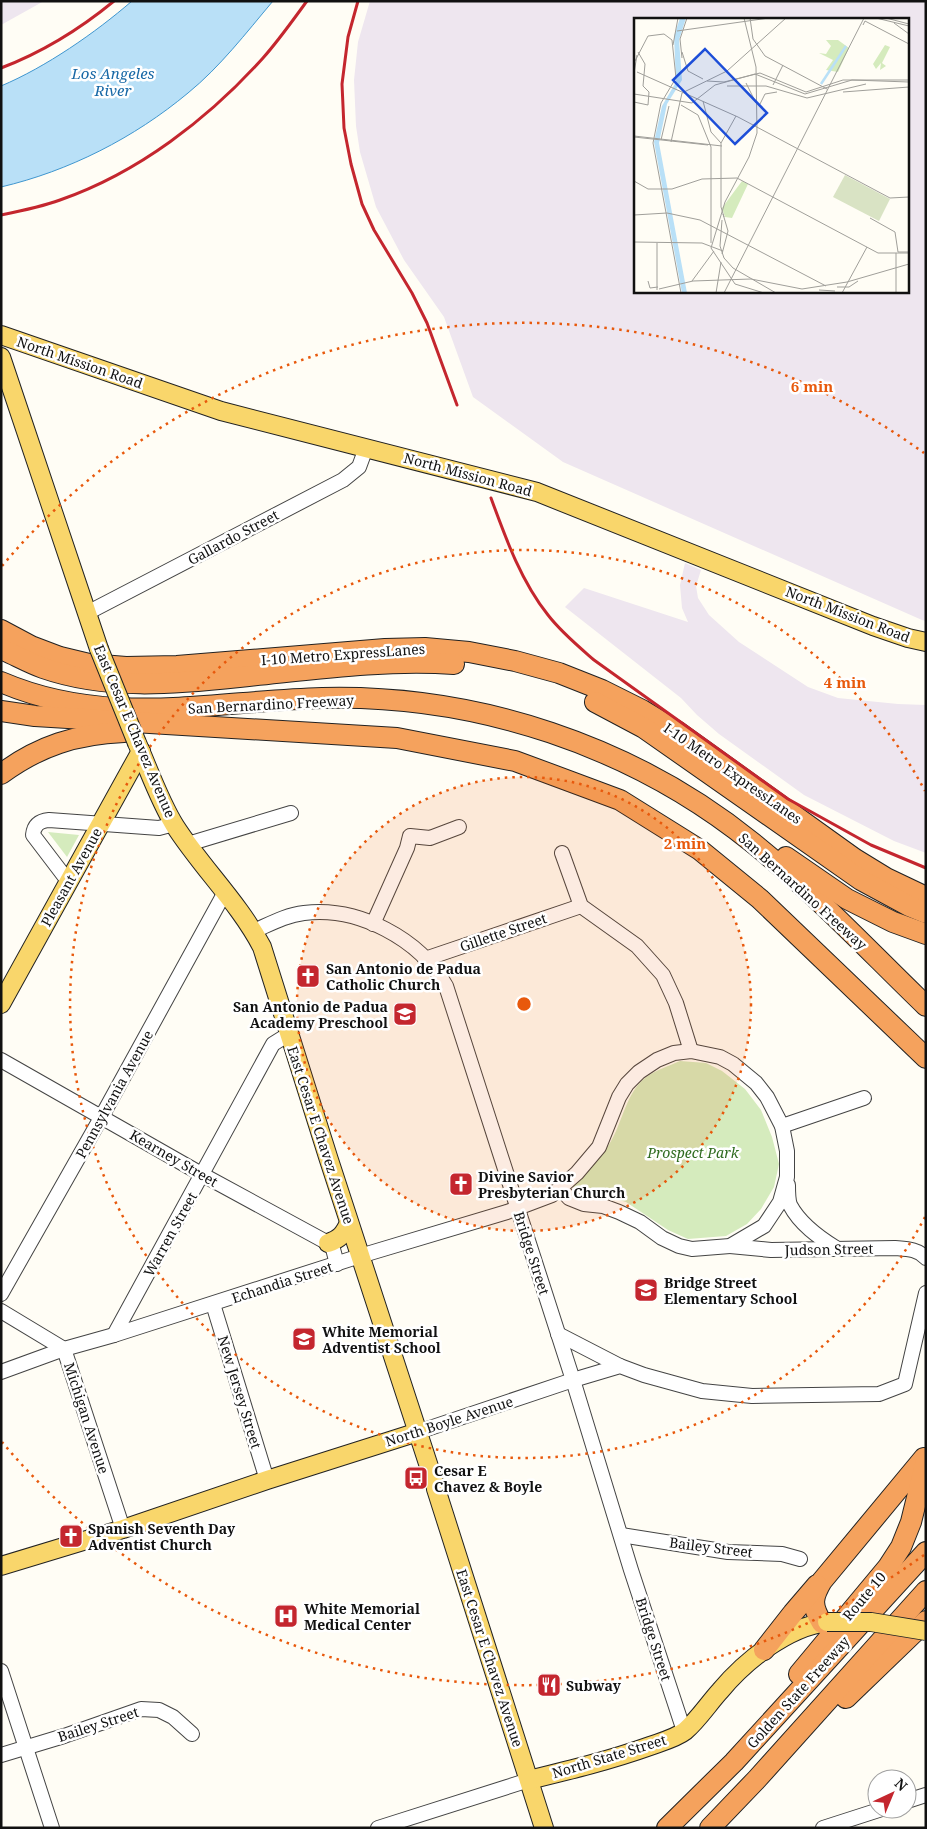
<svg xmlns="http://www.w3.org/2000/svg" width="927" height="1829" viewBox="0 0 927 1829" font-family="'Noto Serif',serif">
<rect width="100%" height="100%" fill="#fffdf5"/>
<g fill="#eee6ef" fill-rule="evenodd">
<polygon points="1,1 44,1 1,25"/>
<path d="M370 1H926V621L922 620 563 462 473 397 444 317 404 260 376 207 360 152 356 126 354 80 358 42ZM636 19H908V291H636Z"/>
<polygon points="685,563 701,570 696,586 698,598 709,615 739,642 808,687 838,698 898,704 926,705 926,853 894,841 804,795 719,734 697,715 681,698 565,607 584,588 688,622 682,608 680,585"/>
</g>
<g fill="#d5ebbd">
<polygon points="48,832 79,835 67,857"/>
<path d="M680 1061 706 1063 722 1071 745 1089 761 1110 772 1137 779 1164 774 1187 761 1209 747 1224 726 1236 688 1239 668 1230 626 1202 572 1187C583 1175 597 1163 606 1149 622 1128 624 1095 645 1078 655 1070 669 1066 680 1061Z"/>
</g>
<path fill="#b9e0f7" stroke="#3f96cf" d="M132 1H273C246 33 220 67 188 93 134 138 69 171 1 187V86C46 67 95 33 132 1Z"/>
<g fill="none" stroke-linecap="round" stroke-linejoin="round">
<g stroke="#444" stroke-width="16">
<g id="minor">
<polyline points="87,613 343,480 359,467 366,448"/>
<polyline points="188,844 291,813"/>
<polyline points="562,853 581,906 637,946 663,975 676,1003 691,1051"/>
<path d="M68 881 33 835C34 825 39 821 49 820L159 828 174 824"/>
<polyline points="373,924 407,848 410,836 430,838 459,827"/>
<path d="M254 931C270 924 286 915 304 913 358 906 420 939 446 986L573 1380 631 1570 684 1731"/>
<polyline points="425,959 581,906"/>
<polyline points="1,1060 203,1175 328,1243 333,1249 337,1264"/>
<polyline points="782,1126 864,1098"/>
<path d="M788 1185C788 1191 788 1200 790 1205 800 1224 818 1237 836 1248"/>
<path d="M730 1246 771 1250 895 1248C907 1249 918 1249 926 1258"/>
<polyline points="1,1294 102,1116 225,892"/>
<polyline points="213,1304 267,1480"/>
<polyline points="1,1311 64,1349 123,1529"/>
<polyline points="558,1334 620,1366"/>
<polyline points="114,1335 273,1044 289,1034"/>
<polyline points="1,1372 64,1349 114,1335 360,1256 507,1212 552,1195 577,1173 599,1147 619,1097 627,1084 639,1072 657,1060 674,1053 691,1051 720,1057 733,1064 756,1083 767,1097 782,1126 787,1151 787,1177 780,1202 764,1226 730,1246 692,1249 679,1246 662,1238 640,1222 619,1212 603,1206 584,1204 569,1198 560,1188"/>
<polyline points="418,1432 573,1380 620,1366 644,1375 702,1391 752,1396 879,1394 905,1384 926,1293"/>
<polyline points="621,1535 728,1552 782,1554 800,1559"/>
<polyline points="1,1671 52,1828"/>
<polyline points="1,1755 64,1736 141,1709 159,1710 173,1717 192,1734"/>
<polyline points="907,1801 926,1795"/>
<polyline points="378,1828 529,1780"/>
<polyline points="823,1828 882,1809"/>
</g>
</g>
<g stroke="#222" stroke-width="20">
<g id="major">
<polyline points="1,335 221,411 537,492 873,626 908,638 926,642"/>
<polyline points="1,357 99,649"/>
<path d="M137 743C149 770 159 800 175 826 202 868 239 903 262 947L329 1160 435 1485"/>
<polyline points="1,1004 141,751"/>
<path d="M328 1243C340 1239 344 1234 349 1223"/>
<polyline points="436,1489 544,1828"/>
<polyline points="1,1566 123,1529 267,1480 418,1432"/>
<path d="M529 1780C570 1770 611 1760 650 1746 661 1742 676 1738 685 1731 698 1720 709 1703 720 1691 745 1661 787 1627 827 1622"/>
</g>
</g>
<g stroke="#222" stroke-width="22">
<g id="highway">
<polyline points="1,630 31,646 60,657 89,664 126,667 177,666 385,649 425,648 469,652 515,661 559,673 602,690 642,710 678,732 855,859 886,878 926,897"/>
<path d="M1 649C15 655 29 663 43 668 106 690 174 684 239 677 310 670 382 659 454 664"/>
<path d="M1 682C108 728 211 701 322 698 477 694 633 746 753 843 815 893 869 951 926 1006"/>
<polyline points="595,702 644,728 861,880 909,906 926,913"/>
<polyline points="1,711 35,716 397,738 515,761 620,800 700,850 760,899 926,1058"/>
<path d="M1 774C39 746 76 734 124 732"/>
<polyline points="786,857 847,899 893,922 926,934"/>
<path d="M822 1623C811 1605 812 1598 822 1581L924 1458"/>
<polyline points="764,1650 793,1613 817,1585"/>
<polyline points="799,1674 888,1567 901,1547 911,1522 926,1461"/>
<polyline points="846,1698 926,1621"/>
<polyline points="667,1828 734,1762 926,1552"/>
<polyline points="710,1828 757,1779 926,1591"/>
</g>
</g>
<use href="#minor" stroke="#fff" stroke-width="14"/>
<use href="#major" stroke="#f9d66b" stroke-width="18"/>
<use href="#highway" stroke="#f5a25d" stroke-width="20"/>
<g stroke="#c4262e" stroke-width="3">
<polyline points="358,1 348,37 342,84 344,128 351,164 362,204 374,230 412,293 427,323 457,405"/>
<path d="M1 68C43 52 80 29 114 1"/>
<path d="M1 215C21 211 41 207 60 200 138 173 208 119 263 58 279 40 293 20 307 1"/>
<path d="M491 498C506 539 521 581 548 615 561 632 578 646 594 660L788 799 871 845 926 868"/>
</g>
<g stroke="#222" stroke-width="20" stroke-linecap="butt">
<g id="major-bridge">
<polyline points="99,649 137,743"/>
<polyline points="827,1622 871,1622 926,1631"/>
</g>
</g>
<use href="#major-bridge" stroke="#f9d66b" stroke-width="18"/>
</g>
<circle cx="524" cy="1004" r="227" fill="#e8590c" fill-opacity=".12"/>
<g fill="none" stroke="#e8590c" stroke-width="2.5" stroke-dasharray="2.5 5">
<circle cx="524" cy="1004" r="227"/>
<path d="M925 1217A454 454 0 1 1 925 791"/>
<path d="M924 1555A681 681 0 0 1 2 1442M2 566A681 681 0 0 1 924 453"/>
</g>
<defs>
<g id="church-square" transform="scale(1.25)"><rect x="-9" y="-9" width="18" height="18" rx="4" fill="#c4262e" stroke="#fff"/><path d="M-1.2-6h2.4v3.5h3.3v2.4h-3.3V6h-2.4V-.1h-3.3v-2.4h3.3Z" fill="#fff"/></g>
<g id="school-square" transform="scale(1.25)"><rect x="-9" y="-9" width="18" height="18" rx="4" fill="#c4262e" stroke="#fff"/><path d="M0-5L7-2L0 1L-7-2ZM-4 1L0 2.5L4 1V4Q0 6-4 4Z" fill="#fff"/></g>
<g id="bus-square" transform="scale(1.25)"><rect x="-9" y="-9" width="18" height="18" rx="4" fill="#c4262e" stroke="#fff"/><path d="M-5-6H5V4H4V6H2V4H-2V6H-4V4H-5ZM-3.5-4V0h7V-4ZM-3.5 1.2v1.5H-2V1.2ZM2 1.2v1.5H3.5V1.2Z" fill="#fff"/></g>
<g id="hospital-square" transform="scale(1.25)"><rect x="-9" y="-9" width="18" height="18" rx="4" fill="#c4262e" stroke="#fff"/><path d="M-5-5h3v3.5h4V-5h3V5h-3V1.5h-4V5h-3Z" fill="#fff"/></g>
<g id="restaurant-square" transform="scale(1.25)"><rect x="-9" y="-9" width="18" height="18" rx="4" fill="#c4262e" stroke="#fff"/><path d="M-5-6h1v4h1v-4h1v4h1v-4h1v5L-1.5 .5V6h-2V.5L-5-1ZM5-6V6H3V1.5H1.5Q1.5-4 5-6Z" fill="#fff"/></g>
</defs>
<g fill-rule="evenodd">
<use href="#church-square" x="308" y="976"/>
<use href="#school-square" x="405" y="1014"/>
<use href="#church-square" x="461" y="1184"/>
<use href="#school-square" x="646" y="1290"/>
<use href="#school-square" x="304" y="1339"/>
<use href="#bus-square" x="416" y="1478"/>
<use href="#church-square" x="71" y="1536"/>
<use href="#hospital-square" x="286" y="1616"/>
<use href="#restaurant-square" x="549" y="1685"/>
</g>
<g text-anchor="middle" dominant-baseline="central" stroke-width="5" stroke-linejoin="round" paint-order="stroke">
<g font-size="14" fill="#111" stroke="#fff">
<text transform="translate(80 362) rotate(19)">North Mission Road</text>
<text transform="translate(468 474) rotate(15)">North Mission Road</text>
<text transform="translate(233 537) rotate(-28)">Gallardo Street</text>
<text transform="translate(848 614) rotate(21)">North Mission Road</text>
<text transform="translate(343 654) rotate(-4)">I-10 Metro ExpressLanes</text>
<text transform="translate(271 704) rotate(-3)">San Bernardino Freeway</text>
<text transform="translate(135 731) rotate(67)">East Cesar E Chavez Avenue</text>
<text transform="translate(733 773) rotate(35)">I-10 Metro ExpressLanes</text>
<text transform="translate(71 877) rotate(-61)">Pleasant Avenue</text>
<text transform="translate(803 891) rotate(42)">San Bernardino Freeway</text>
<text transform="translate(503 932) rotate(-19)">Gillette Street</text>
<text transform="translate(114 1094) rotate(-61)">Pennsylvania Avenue</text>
<text transform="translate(321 1135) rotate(72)">East Cesar E Chavez Avenue</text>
<text transform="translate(174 1158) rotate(30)">Kearney Street</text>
<text transform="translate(170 1234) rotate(-61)">Warren Street</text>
<text transform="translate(829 1249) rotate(-1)">Judson Street</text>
<text transform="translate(532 1253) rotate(72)">Bridge Street</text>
<text transform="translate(282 1282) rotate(-18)">Echandia Street</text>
<text transform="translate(240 1392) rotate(73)">New Jersey Street</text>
<text transform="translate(87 1418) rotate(72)">Michigan Avenue</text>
<text transform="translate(449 1421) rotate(-18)">North Boyle Avenue</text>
<text transform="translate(711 1547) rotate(7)">Bailey Street</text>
<text transform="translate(864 1596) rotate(-50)">Route 10</text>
<text transform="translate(654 1639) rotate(72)">Bridge Street</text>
<text transform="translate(490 1658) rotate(72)">East Cesar E Chavez Avenue</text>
<text transform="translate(798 1692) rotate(-48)">Golden State Freeway</text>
<text transform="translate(98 1724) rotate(-18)">Bailey Street</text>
<text transform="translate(609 1756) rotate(-17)">North State Street</text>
</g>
<g font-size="14" font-weight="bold" fill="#111" stroke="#fff" text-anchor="start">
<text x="326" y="968">San Antonio de Padua<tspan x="326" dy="16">Catholic Church</tspan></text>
<text x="388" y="1006" text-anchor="end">San Antonio de Padua<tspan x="388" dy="16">Academy Preschool</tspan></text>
<text x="478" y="1176">Divine Savior<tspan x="478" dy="16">Presbyterian Church</tspan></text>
<text x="664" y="1282">Bridge Street<tspan x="664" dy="16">Elementary School</tspan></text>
<text x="322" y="1331">White Memorial<tspan x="322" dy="16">Adventist School</tspan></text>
<text x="434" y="1470">Cesar E<tspan x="434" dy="16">Chavez &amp; Boyle</tspan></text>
<text x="88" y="1528">Spanish Seventh Day<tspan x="88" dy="16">Adventist Church</tspan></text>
<text x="304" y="1608">White Memorial<tspan x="304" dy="16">Medical Center</tspan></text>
<text x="566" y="1685">Subway</text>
</g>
<g font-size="14" font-style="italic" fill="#2f6b1f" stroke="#fff">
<text x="693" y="1152">Prospect Park</text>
</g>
<g font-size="15" font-style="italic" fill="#1768a6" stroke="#fff">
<text x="113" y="73">Los Angeles<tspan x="113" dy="17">River</tspan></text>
</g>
</g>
<g transform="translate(634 18)">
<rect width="275" height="275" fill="#fffdf5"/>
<path d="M192 22H204L215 30 204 54 192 52 199 42 185 35 192 36 197 28ZM251 27 256 29 248 45 252 48 246 52 247 45 242 51 239 46ZM108 163 114 166 98 200 91 199 88 190Z" fill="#d5ebbd"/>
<path d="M211 157 256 181 245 203 199 179Z" fill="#d9e3c4"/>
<path d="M46 0H52L45 22 48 62 33 86 25 125 53 275H48L20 124 28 88 42 64 40 18Z" fill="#b9e0f7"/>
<path fill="none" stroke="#b9e0f7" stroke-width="2.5" d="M187 66 212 28"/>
<path fill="none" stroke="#a09f9a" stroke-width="1" d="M110 0 122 49 123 115 115 139 91 184 77 230 101 266 130 275M116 0 119 21 131 38 193 71M242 0 275 8M252 0 275 6M260 5 275 16M229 7 231 3 275 26M43 13 135 0M39 27 44 0M48 34 54 53 69 61M48 40 46 21 53 0M1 43 14 18 30 16 38 22 42 60 27 85 19 125 47 275M3 54 104 99M0 55 3 37M73 63 90 64 126 55 172 74 209 62H275M112 65 122 85M139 67 149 47M93 68H132L173 80 232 66M209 74 275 69M0 76 58 85 81 67 121 56 171 76 218 62 275 64M69 83 77 114 87 125M0 84 14 87 15 74 9 68 11 46 4 34M126 86 131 76 143 74M47 87 64 97 77 129V225M104 99 256 180 275 179M0 118 88 128M0 119 74 127M27 122 35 88M37 124 48 75 93 53 152 0M0 163 14 171H38L68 161 103 160 244 235H275M0 197 33 195 66 202 192 268M90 199 87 189V125L102 98M236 200 261 214 264 234H275M88 202 86 228 90 240 99 250 142 275M0 224 68 225 89 233M23 225V272M262 235V275M88 236 94 213 89 196M14 263 16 270 24 269M58 263 80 233M203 269H215L224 263M25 271 59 263 117 261 168 271 213 264 275 246M185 272 201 273M82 275 87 244M90 275 230 0M208 275 233 229"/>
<path fill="#1d4ed8" fill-opacity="0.15" stroke="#1d4ed8" stroke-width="2.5" d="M71 31 133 95 101 126 39 62Z"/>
<rect width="275" height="275" fill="none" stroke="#111" stroke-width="2.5"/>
</g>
<circle cx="524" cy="1004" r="8" fill="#e8590c" stroke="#fff" stroke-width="2.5"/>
<g font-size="15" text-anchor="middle" font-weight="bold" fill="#e8590c" stroke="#fff" stroke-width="5" stroke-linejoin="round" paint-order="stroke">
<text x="812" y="392">6 min</text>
<text x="845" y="688">4 min</text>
<text x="685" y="849">2 min</text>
</g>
<rect width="927" height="1829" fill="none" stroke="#111111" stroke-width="5"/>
<g transform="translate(892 1794) rotate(44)"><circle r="24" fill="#ffffff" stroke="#a0a0a0"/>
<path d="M0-4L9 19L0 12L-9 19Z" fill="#c4262e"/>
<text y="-8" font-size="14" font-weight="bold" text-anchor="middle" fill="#111111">N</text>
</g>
</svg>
